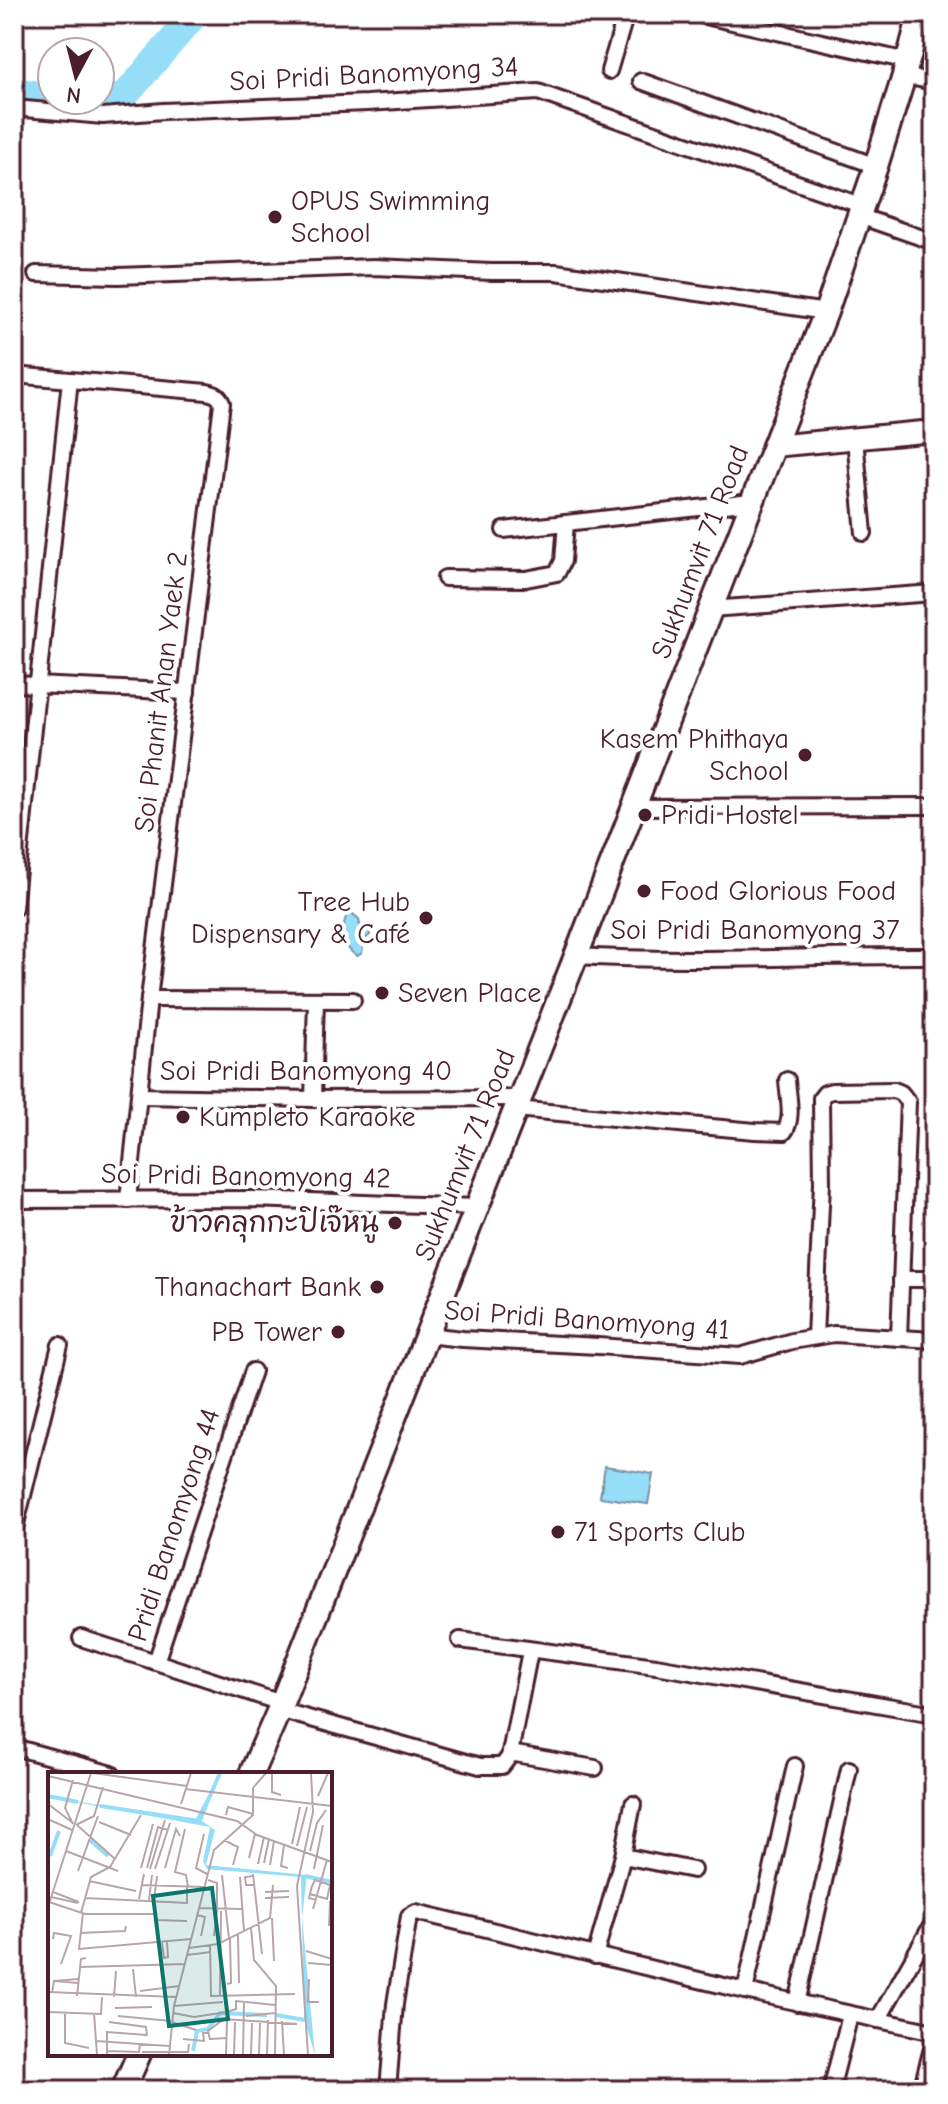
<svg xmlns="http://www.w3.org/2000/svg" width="948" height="2104" viewBox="0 0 948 2104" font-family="'Comic Neue','Playpen Sans Thai',sans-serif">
<rect width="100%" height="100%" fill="#fff"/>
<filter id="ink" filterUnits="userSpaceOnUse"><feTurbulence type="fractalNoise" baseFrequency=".0125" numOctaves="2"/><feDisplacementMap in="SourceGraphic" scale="16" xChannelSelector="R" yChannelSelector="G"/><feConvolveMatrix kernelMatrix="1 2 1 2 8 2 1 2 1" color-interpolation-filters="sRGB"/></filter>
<g filter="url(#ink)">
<g fill="#96ddf8" stroke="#7891a6" stroke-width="2">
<path d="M347 914H353L359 919 360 925 370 930V935L365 939 362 953 357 956C342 948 341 929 347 914Z"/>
<polygon points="605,1466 653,1474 648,1504 600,1497"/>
</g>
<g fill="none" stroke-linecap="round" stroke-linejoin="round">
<g stroke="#96ddf8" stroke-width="28">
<polyline points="14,91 52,97"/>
<polyline points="81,100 111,103 128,92 195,14"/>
</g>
<g stroke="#4a1f2b" stroke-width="20">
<g id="street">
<polyline points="696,14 908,61"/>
<polyline points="609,71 626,14"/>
<polyline points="904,76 934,82"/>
<polyline points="641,81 876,166"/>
<polyline points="14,108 103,116 163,111 367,103 538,92 863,206"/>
<polyline points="859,216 934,242"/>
<polyline points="36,274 118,276 374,267 492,272 556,272 826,312"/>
<path d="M14 375 207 392C215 394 219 395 222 403L149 999 128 1200"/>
<polyline points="855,439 864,533"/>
<polyline points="504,530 751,502"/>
<polyline points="445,578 526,579 557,573 563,561 566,523"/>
<polyline points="710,609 934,593"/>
<polyline points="14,684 187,692"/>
<polyline points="633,807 934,806"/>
<polyline points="14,908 70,380"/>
<path d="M576 956C695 963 815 955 934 956"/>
<polyline points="149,999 353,1000"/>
<polyline points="139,1096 313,1099 520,1098"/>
<polyline points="313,1099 316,1001"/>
<path d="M516 1109 755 1131 784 1132C794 1120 788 1096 787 1080"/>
<polyline points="14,1200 252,1199 477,1207"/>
<polyline points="901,1279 934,1279"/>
<polyline points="426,1335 463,1339 598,1346 740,1356 792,1341 834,1334 934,1340"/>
<polyline points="815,1337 822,1183 821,1098 825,1093 832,1091 894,1090 901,1093 908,1102 899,1338"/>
<polyline points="253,1371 156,1662 281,1703"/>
<polyline points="14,1532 60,1345"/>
<polyline points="81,1638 156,1662"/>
<polyline points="460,1640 656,1666 934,1714"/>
<polyline points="279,1710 480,1766 502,1766 509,1757 512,1743 530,1651"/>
<polyline points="14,1747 112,1774"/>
<polyline points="510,1753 595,1768"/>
<polyline points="623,1856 633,1804"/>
<polyline points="595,1956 623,1856 693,1870"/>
<polyline points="745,1991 795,1766"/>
<polyline points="797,2003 849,1769"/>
<polyline points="878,2020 934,1921"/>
<polyline points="388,2090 395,2004 409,1916 416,1912 745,1991 934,2032"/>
<polyline points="831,2090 850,2015"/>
<polyline points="921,2090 934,2041"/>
</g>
</g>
<g stroke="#4a1f2b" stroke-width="26">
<polyline id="secondary" points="773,446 934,431"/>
</g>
<g stroke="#4a1f2b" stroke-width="28">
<g id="primary">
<polyline points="251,1774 279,1710 576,956 826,312 876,166 904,76 920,14"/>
<polyline points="123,2090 139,2054"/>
</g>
</g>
<use href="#street" stroke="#fff" stroke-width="14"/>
<use href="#secondary" stroke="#fff" stroke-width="20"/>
<use href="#primary" stroke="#fff" stroke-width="22"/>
</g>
</g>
<g fill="#4a1f2b" stroke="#fff" stroke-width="3">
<circle cx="275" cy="217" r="8"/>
<circle cx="805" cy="755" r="8"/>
<circle cx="645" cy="815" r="8"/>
<circle cx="644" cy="891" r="8"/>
<circle cx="426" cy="918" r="8"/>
<circle cx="382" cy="993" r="8"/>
<circle cx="183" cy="1117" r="8"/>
<circle cx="395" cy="1223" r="8"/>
<circle cx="377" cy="1287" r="8"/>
<circle cx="338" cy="1332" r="8"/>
<circle cx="558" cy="1532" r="8"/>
</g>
<g text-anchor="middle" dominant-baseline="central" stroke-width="8" stroke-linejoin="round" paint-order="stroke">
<g font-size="28" fill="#4a1f2b" stroke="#fff">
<text transform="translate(374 74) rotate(-3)">Soi Pridi Banomyong 34</text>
<text transform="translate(700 552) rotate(-69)">Sukhumvit 71 Road</text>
<text transform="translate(161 692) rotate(-83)">Soi Phanit Anan Yaek 2</text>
<text x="755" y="930">Soi Pridi Banomyong 37</text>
<text x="306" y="1071">Soi Pridi Banomyong 40</text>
<text transform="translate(465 1155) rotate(-68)">Sukhumvit 71 Road</text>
<text transform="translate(246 1176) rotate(1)">Soi Pridi Banomyong 42</text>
<text transform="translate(587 1320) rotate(4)">Soi Pridi Banomyong 41</text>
<text transform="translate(174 1525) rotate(-72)">Pridi Banomyong 44</text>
</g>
<g font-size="28" fill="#4a1f2b" stroke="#fff" text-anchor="start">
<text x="291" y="201">OPUS Swimming<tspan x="291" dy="32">School</tspan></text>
<text x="789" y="739" text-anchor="end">Kasem Phithaya<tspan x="789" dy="32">School</tspan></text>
<text x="661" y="815">Pridi Hostel</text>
<text x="660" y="891">Food Glorious Food</text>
<text x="410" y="902" text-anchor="end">Tree Hub<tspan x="410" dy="32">Dispensary &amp; Café</tspan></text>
<text x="398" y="993">Seven Place</text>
<text x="199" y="1117">Kumpleto Karaoke</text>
<text x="379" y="1223" text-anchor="end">ข้าวคลุกกะปิเจ๊หนู</text>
<text x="361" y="1287" text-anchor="end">Thanachart Bank</text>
<text x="322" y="1332" text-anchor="end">PB Tower</text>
<text x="574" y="1532">71 Sports Club</text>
</g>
</g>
<g transform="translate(48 1772)">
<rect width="284" height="284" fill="#fff"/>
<path d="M172 1 154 49 167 58 158 93 259 103 254 145 267 283 256 246 253 105 159 97 155 89 162 55 0 25 147 48Z" fill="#96ddf8"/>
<path fill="none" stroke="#96ddf8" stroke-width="4" d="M0 24 30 30M52 34 151 49 172 1M42 68 60 84M2 84 11 59M257 104 284 110M228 243 257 248M145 279 149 259 160 257 172 241 219 243"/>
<path fill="none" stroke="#b7a5aa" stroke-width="2" d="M45 1 139 14M224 1V20L233 23M0 4 189 49 209 63 284 90M25 8 17 36 25 52M137 17 284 34M270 24 280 1M0 32 25 51M133 32 143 1M178 43 180 35 205 42M2 48 24 58M51 50 83 63M28 53 46 44 55 15M29 53 67 87M137 57 127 100 138 103 140 115M156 62 148 96 159 102M176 68 190 75 185 93M244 72 252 35M236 73 233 94 240 96M249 74 259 35M18 79 70 99M262 79 269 51 278 38M201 86 207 62M216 91 221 67M210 92 216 65M222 93 226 69M93 96 105 52M99 96 110 55 120 58M117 96 128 57 132 64M102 97 117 48M107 97 122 51M266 97 275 53M30 99 50 44M205 102 214 182M174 103 181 167M205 104 197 105 198 113H206M192 105 196 159M160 108 169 111V139M41 109 88 119M93 113 156 115M5 120 31 130M217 120 241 119M262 122 279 127 282 113 267 108 264 114 261 126 268 128M3 125 30 131M37 126 139 131V115M217 126 241 125M91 127 96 102M101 128 104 103M106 128 109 104M1 130 37 142H108V148L139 149M0 135 43 1M151 136 194 137M265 137 279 88M33 141 43 105 62 95 93 43M35 141 31 177 143 167M149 143 157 145 153 164M224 146 226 189M281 154 282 129M203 156 206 188 228 214 227 283M32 161 77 159 78 154M190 163 191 211M166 164 169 139M5 167 6 161 23 164 13 192M114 171 116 186 120 185 119 170M162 173 163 224 247 222M141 176 170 172 222 146 225 113M258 179 284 187M139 183 163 180M260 191 284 193M31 195 137 192M85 197 88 225M261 207 260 230H271M6 209 30 207M179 212 183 211 182 167M92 219 131 214M0 220 128 225M4 221 6 209 30 211M29 224 33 187 38 186M172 224 173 139M66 225 68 199M126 234 175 230M67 236 104 235M0 240 53 242 54 225M17 241V271L41 276M46 241 49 283M125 241 146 245 179 240 188 237V229L227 233M70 244 123 249M198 244 227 241M234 249 236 283M61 250 98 255 99 264M124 250 148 258M179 266 162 267 160 259 176 247 249 252M135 267 156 269 155 261H160M48 269 121 274M59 279 91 280 92 272M94 280H140L141 272M59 283V260L99 263M121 283 126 234 166 78 205 43V16L218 1M178 283 179 248M186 283 187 250M195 283 196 229M203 283 204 251M211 283 212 251M219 283 220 248M260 283 249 114 265 40 263 1"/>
<path fill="#0f766e" fill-opacity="0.15" stroke="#0f766e" stroke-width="4" d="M164 116 180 247 121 254 105 124Z"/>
<rect width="284" height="284" fill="none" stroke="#4a1f2b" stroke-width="4"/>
</g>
<rect width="948" height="2104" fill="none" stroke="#fff" stroke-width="48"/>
<rect x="24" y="24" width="900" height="2056" fill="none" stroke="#4a1f2b" stroke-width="3" filter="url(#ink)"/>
<g transform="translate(76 76) rotate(187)"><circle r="38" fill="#ffffff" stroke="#b7a5aa" stroke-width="2"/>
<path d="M0-6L14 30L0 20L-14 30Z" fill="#4a1f2b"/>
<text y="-12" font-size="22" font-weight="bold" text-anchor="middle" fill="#4a1f2b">N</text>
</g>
</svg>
